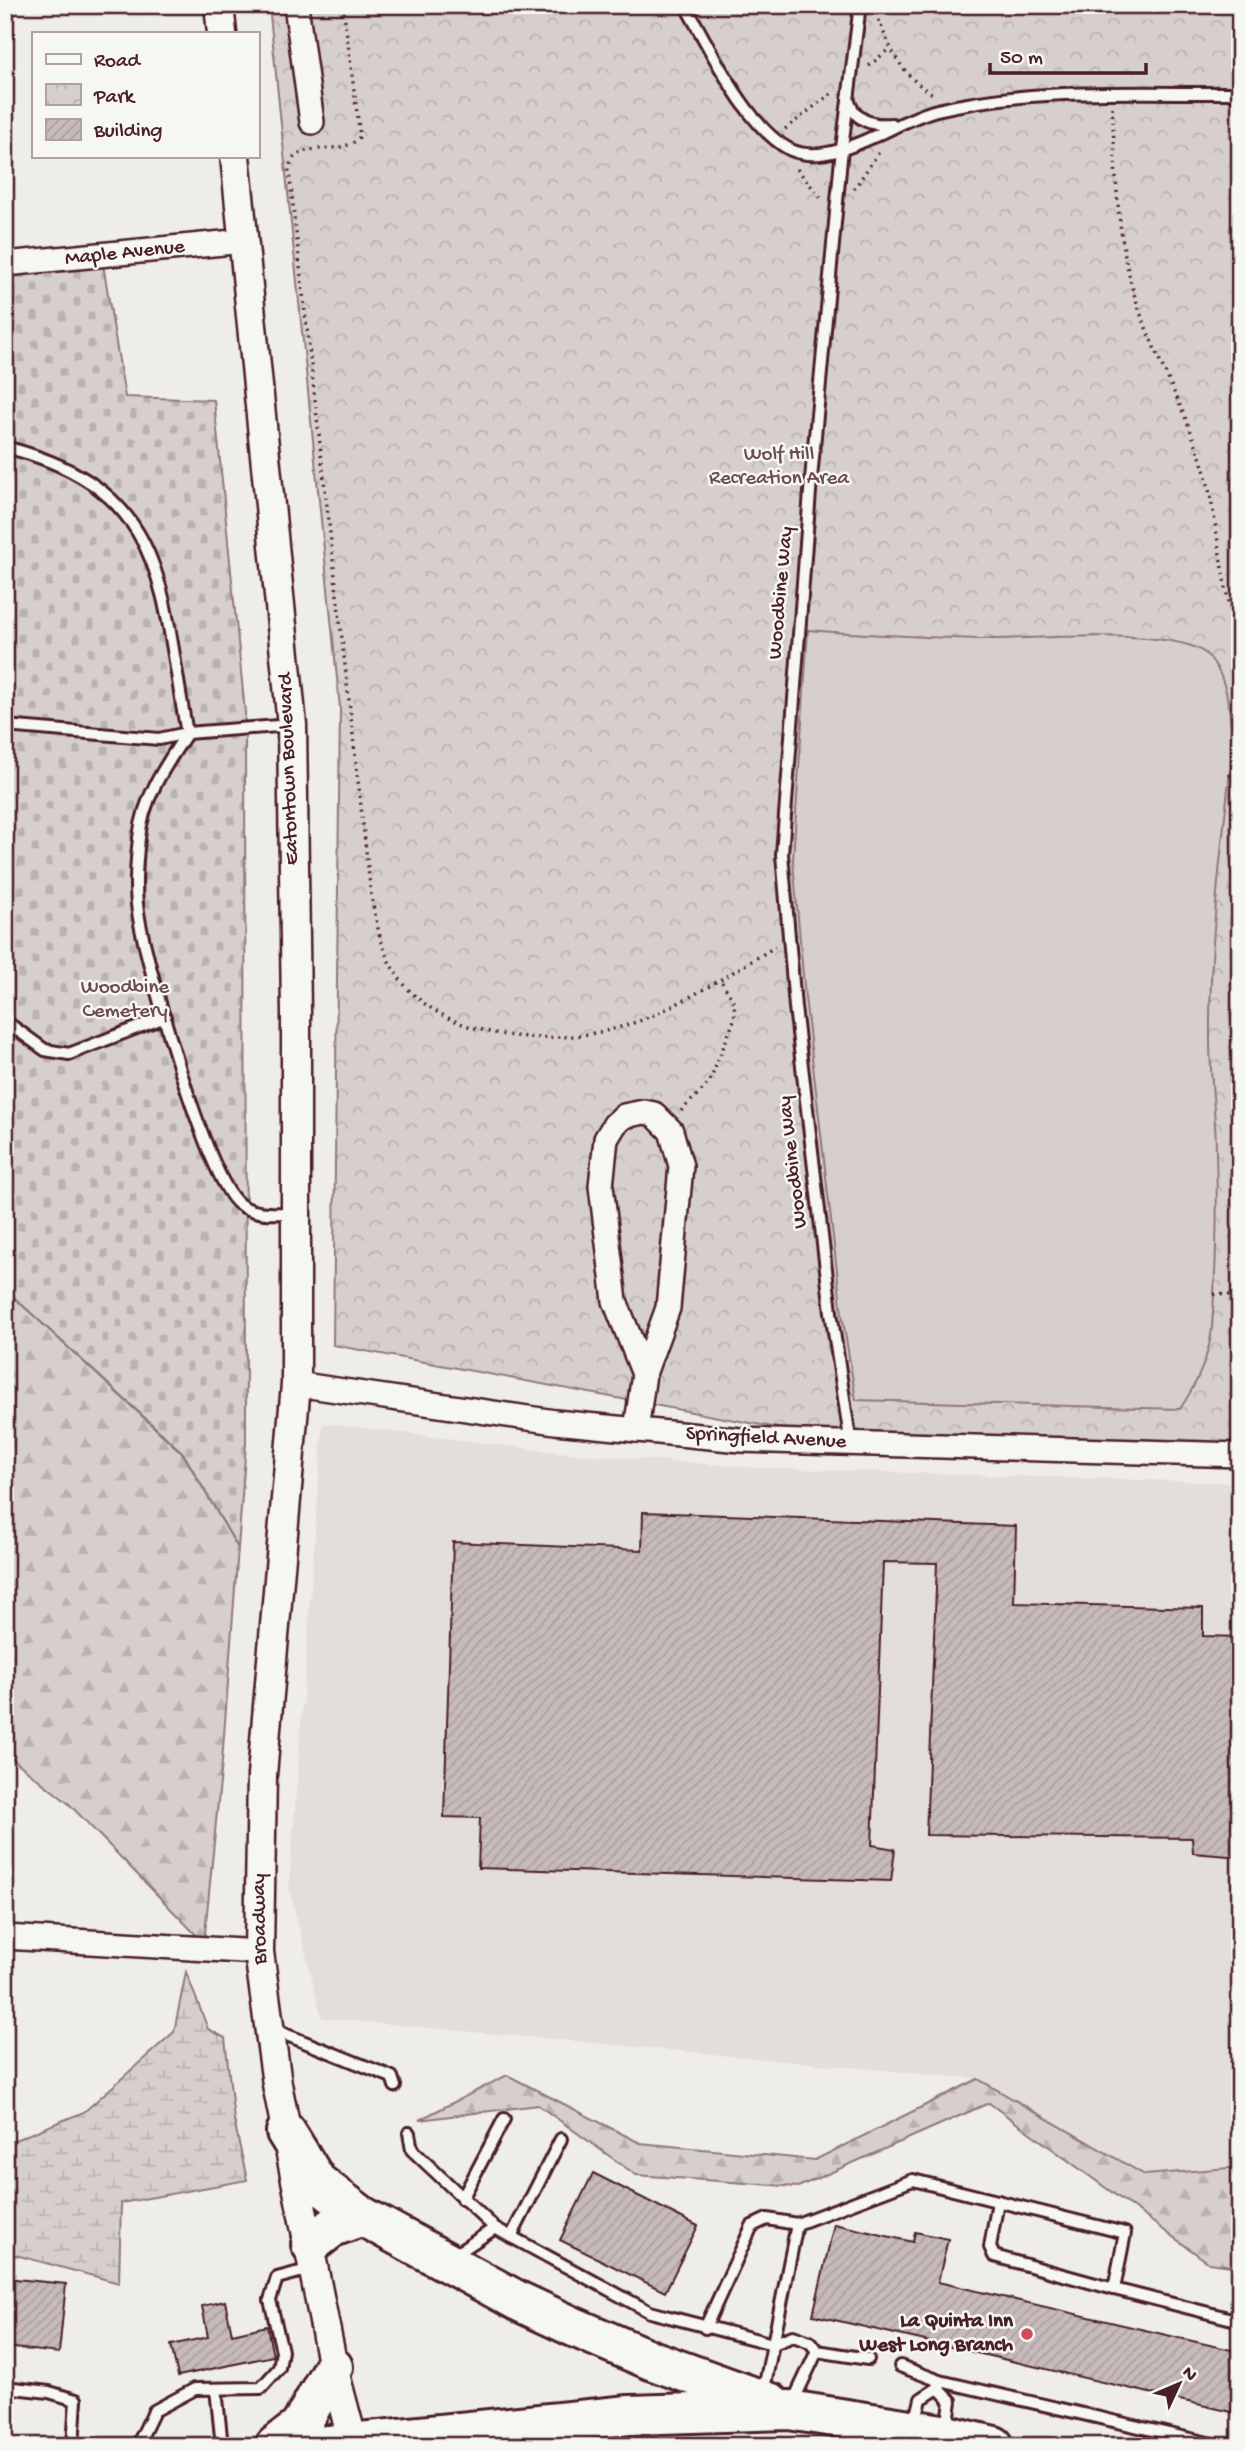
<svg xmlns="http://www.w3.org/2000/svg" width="1245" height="2451" viewBox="0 0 1245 2451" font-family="'Gochi Hand',sans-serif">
<defs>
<pattern id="forest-firs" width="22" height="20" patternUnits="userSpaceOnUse" patternTransform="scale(1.75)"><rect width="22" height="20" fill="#d7cfce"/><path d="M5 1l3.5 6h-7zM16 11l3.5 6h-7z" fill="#bab1b1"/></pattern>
<pattern id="wetland-marsh" width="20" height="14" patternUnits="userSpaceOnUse" patternTransform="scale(1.75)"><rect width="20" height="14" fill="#d7cfce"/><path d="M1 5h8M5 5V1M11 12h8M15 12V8" fill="none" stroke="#bab1b1"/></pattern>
<pattern id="cemetery-stones" width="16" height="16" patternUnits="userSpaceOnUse" patternTransform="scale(1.75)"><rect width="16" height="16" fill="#d7cfce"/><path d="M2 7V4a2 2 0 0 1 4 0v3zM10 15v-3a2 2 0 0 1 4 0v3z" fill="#bab1b1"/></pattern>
<pattern id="park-crowns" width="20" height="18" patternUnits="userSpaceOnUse" patternTransform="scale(1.75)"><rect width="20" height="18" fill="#d7cfce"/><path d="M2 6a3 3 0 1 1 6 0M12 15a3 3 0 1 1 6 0" fill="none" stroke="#bab1b1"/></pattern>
<pattern id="building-hatch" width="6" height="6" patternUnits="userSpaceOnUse" patternTransform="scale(1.75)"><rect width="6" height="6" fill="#c6babb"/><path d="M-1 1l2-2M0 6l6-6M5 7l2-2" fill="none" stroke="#ac9fa1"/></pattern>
</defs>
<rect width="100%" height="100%" fill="#efedea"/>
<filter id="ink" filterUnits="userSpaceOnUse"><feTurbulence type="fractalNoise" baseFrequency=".0143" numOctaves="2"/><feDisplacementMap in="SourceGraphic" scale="14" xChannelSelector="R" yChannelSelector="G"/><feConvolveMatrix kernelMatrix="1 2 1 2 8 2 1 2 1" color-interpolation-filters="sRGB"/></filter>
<g filter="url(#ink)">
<polygon fill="#e3dedc" points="323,1423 567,1453 757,1468 1240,1483 1240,2167 1145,2175 978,2079 322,2018 289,1888"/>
<g fill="url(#forest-firs)" stroke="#90777c" stroke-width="2">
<polygon points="5,1289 183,1454 238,1548 222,1762 204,1943 68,1803 5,1753"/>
<polygon points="507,2075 640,2143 815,2160 978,2079 1145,2175 1240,2167 1240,2267 1209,2263 989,2103 798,2187 636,2175 538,2105 419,2120"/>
</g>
<polygon fill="url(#wetland-marsh)" stroke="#90777c" stroke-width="2" points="186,1972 208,2029 225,2038 234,2120 247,2180 121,2203 119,2283 16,2255 5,2260 5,2144 84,2112 174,2032"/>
<polygon fill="url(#cemetery-stones)" stroke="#90777c" stroke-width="2" points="5,258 102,258 125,397 214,400 245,712 246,1443 238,1548 183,1453 5,1289"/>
<polygon fill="url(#park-crowns)" stroke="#90777c" stroke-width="2" points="269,5 1240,5 1240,1449 858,1443 333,1345 340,708"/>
<path fill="#d7cfce" stroke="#90777c" stroke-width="2" d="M808 630C865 635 922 637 979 639 1026 640 1172 626 1205 653 1233 677 1233 737 1230 771 1220 861 1209 949 1210 1040 1210 1078 1216 1115 1216 1152 1218 1211 1216 1269 1212 1328 1209 1358 1196 1385 1180 1409L856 1400 842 1314 805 997 793 860Z"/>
<g fill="url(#building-hatch)" stroke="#4a1f2b" stroke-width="2">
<polygon points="643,1512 1016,1526 1014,1603 1203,1608 1203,1636 1240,1637 1240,1857 1193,1853 1192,1838 926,1835 937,1563 883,1562 872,1845 895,1849 891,1881 478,1868 480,1818 444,1817 453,1542 642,1550"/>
<polygon points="593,2173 698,2226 665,2292 560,2240"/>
<polygon points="834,2224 913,2242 915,2232 948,2239 938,2282 1240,2352 1240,2414 813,2315"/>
<polygon points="5,2278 66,2284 59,2353 5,2347"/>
<polygon points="225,2301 232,2334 267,2326 273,2356 178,2376 171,2345 208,2337 202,2306"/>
</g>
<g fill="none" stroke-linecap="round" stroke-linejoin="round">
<g stroke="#4a1f2b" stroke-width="16">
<g id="service">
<path d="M685 5C709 46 747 129 791 150 834 169 895 120 937 110 1034 87 1140 94 1240 93"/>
<path d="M848 98C853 120 871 126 892 124"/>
<path d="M5 447C171 489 160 591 187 733 165 766 143 798 139 838 136 865 134 892 139 918 147 966 207 1179 239 1204 256 1216 276 1213 295 1213"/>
<polyline points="5,726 159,739 187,733 291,725"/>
<polyline points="5,1021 45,1050 69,1054 165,1017"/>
<polyline points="851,1445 831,1312 795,1007 782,854 811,479 842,148 860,5"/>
<polyline points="272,2029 392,2077 395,2086"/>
<polyline points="409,2133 412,2150 495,2228 650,2312 773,2344 793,2336 810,2342 817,2351 868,2359"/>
<polyline points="462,2199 504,2119"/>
<polyline points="998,2201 990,2247 994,2256 1114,2289"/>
<polyline points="511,2237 561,2139"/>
<polyline points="453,2256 495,2228"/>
<polyline points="705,2328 752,2226 767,2219 797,2224 913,2180 1125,2233 1114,2289 1240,2321"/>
<polyline points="900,2366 940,2381"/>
<polyline points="5,2387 49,2392 76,2400 73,2446"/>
<polyline points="938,2388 951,2401 947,2429"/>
<polyline points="216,2389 222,2446"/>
<polyline points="763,2394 797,2224"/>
<polyline points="793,2402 817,2351"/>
<polyline points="915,2424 921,2399 938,2388 940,2381 1221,2446"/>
<polyline points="137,2446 154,2411 195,2389 261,2388 279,2368 282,2351 270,2300 277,2278 311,2269"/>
<polyline points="1236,2446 1240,2444"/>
</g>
</g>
<g stroke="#4a1f2b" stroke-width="28">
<g id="minor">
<polyline points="296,5 312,122"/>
<polyline points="5,264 244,241"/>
<polyline points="296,1384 555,1422 741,1440 1240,1455"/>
<polyline points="636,1430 644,1374 668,1308 681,1166 671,1131 654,1114 644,1112 624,1116 615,1124 606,1139 601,1186 615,1301 644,1374"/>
<polyline points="5,1937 259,1952"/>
</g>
</g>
<g stroke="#4a1f2b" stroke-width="33">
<g id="tertiary">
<polyline points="219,5 222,33"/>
<polyline points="235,156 292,725 296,1012 296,1384 262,1775 259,1952 277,2084 333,2367 354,2446"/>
</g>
</g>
<g stroke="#4a1f2b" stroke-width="44">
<g id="trunk">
<polyline points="286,2132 317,2182 362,2216 518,2301 574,2327 651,2360 771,2403"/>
<polyline points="311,2244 333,2227 362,2216"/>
<polyline points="275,2446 300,2427 333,2367"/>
<polyline points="320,2446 629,2415 789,2410 942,2434 994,2446"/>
</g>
</g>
<g stroke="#4a1f2b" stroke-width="3.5" stroke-dasharray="2 5" stroke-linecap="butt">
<path d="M343 5 360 136C344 160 293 135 289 170L371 895C376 919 380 946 392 967 438 1048 568 1050 644 1019 690 1000 732 972 775 947"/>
<path d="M876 13C889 47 901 77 935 95"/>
<polyline points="869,66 889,49"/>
<path d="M1112 107C1116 170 1116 235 1135 297 1155 361 1193 420 1208 485 1220 537 1220 587 1240 636"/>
<polyline points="785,129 832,93"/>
<polyline points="797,169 821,198"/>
<polyline points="854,189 879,152"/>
<polyline points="1229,776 1240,769"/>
<polyline points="681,1111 709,1083 735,1018 734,1002 720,979"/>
<polyline points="1214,1294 1240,1296"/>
</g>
<use href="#service" stroke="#f6f6f2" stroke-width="10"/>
<use href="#minor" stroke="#f6f6f2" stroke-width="23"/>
<use href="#tertiary" stroke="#f6f6f2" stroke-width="28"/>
<use href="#trunk" stroke="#f6f6f2" stroke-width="38"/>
</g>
</g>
<circle fill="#d1495b" stroke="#f6f6f2" stroke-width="2.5" cx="1027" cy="2334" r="7"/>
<g text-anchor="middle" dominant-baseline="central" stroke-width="5" stroke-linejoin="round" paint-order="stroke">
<g font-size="21" fill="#4a1f2b" stroke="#f6f6f2">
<text transform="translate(125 254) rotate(-6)">Maple Avenue</text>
<text transform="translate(782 593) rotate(-85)">Woodbine Way</text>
<text transform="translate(290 769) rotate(-92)">Eatontown Boulevard</text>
<text transform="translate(794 1162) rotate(-97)">Woodbine Way</text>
<text transform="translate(766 1439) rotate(3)">Springfield Avenue</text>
<text transform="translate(261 1919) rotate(-91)">Broadway</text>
</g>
<g font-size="21" fill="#6d4b54" stroke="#f6f6f2">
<text x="779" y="455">Wolf Hill<tspan x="779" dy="24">Recreation Area</tspan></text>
<text x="125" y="988">Woodbine<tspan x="125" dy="24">Cemetery</tspan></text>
</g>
<g font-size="21" font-weight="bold" fill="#4a1f2b" stroke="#f6f6f2" text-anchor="end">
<text x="1013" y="2322">La Quinta Inn<tspan x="1013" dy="24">West Long Branch</tspan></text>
</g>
</g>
<rect width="1245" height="2451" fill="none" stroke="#f6f6f2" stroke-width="28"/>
<rect x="14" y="14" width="1217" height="2423" fill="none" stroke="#4a1f2b" stroke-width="2.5" filter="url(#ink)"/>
<rect x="32" y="32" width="228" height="126" fill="#f6f6f2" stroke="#b1a0a2" stroke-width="2"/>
<rect x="46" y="54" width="35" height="10" fill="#f6f6f2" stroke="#b1a0a2" stroke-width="2"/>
<text x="94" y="66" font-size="21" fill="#4a1f2b">Road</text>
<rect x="46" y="84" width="35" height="21" fill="url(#park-crowns)" stroke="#b1a0a2" stroke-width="2"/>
<text x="94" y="102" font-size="21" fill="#4a1f2b">Park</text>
<rect x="46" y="119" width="35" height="21" fill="url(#building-hatch)" stroke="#b1a0a2" stroke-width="2"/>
<text x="94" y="136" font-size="21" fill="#4a1f2b">Building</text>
<g transform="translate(1179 2384) rotate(46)" stroke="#f6f6f2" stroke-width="5" paint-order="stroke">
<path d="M0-5L12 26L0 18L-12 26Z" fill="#4a1f2b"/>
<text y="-10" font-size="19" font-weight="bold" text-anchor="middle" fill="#4a1f2b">N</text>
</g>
<path d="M990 63v10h156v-10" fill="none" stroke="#4a1f2b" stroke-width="3.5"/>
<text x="1000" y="63" font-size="21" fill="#4a1f2b" stroke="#f6f6f2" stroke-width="5" paint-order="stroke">50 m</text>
</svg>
